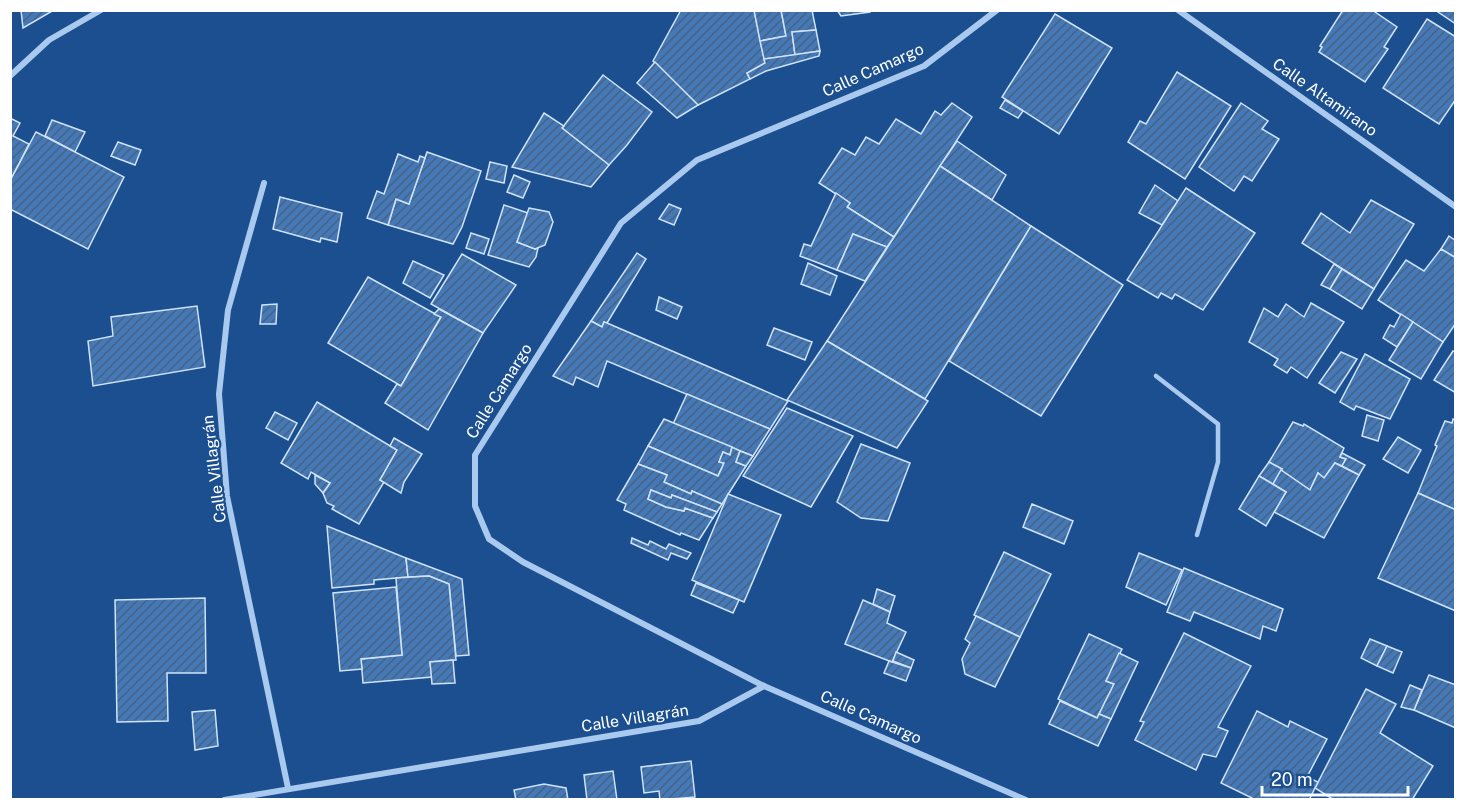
<svg xmlns="http://www.w3.org/2000/svg" width="1466" height="810" viewBox="0 0 1466 810" font-family="'Public Sans',sans-serif">
<defs>
<pattern id="building-hatch" width="6" height="6" patternUnits="userSpaceOnUse" patternTransform="scale(1.5)"><rect width="6" height="6" fill="#4478b7"/><path d="M-1 1l2-2M0 6l6-6M5 7l2-2" fill="none" stroke="#486282"/></pattern>
</defs>
<rect width="100%" height="100%" fill="#1b4f8f"/>
<g fill="url(#building-hatch)" stroke="#cfe3fa" stroke-width="1.5">
<polygon points="21,10 54,10 23,28"/>
<polygon points="681,10 754,10 765,63 747,73 750,79 698,105 653,61"/>
<polygon points="754,10 781,10 786,36 760,41"/>
<polygon points="781,10 812,10 816,30 792,32 795,55 764,59 760,41 786,36"/>
<polygon points="837,10 870,10 870,12 841,16"/>
<polygon points="1343,10 1372,10 1397,27 1384,47 1388,49 1365,82 1319,52 1322,47 1320,46"/>
<polygon points="1435,10 1456,10 1456,24"/>
<polygon points="1055,14 1112,48 1059,134 1002,97"/>
<polygon points="1427,19 1456,37 1456,99 1439,124 1383,88"/>
<polygon points="816,30 820,51 795,55 792,32"/>
<polygon points="820,51 819,56 766,71 750,79 747,73 765,63 764,59"/>
<polygon points="655,62 698,105 677,118 637,83"/>
<polygon points="1177,72 1231,106 1185,179 1128,142 1140,121 1146,124"/>
<polygon points="603,75 652,112 627,145 609,165 562,128"/>
<polygon points="1005,100 1023,111 1018,118 1000,108"/>
<polygon points="952,103 972,117 894,237 847,207 850,203 819,183 842,148 855,155 866,137 879,144 896,119 921,134 935,111 941,115"/>
<polygon points="1241,103 1268,121 1262,129 1279,139 1252,181 1244,176 1234,191 1199,167"/>
<polygon points="544,113 564,126 562,128 609,165 591,187 512,167"/>
<polygon points="10,118 20,123 13,136 29,144 10,181"/>
<polygon points="52,120 85,132 75,152 45,136"/>
<polygon points="36,132 124,177 88,249 10,209 10,181"/>
<polygon points="957,141 1006,175 992,200 940,166"/>
<polygon points="118,142 141,150 135,165 111,156"/>
<polygon points="427,152 481,171 462,227 453,244 388,225 396,199 409,204"/>
<polygon points="398,154 418,162 420,156 425,158 409,204 396,199 388,225 367,218 377,191 384,194"/>
<polygon points="490,162 507,166 504,183 486,179"/>
<polygon points="940,166 1031,226 925,399 827,341"/>
<polygon points="514,175 530,182 523,198 507,192"/>
<polygon points="1155,185 1178,201 1162,225 1139,213"/>
<polygon points="1186,188 1255,233 1203,310 1175,294 1172,299 1161,293 1158,298 1127,280"/>
<polygon points="836,193 850,203 847,207 894,237 887,247 853,234 837,270 800,256 804,244 811,246"/>
<polygon points="280,197 342,213 337,242 321,238 320,242 273,229"/>
<polygon points="1371,200 1414,224 1374,289 1302,243 1321,213 1350,233"/>
<polygon points="669,204 681,209 674,225 659,219"/>
<polygon points="504,205 528,213 517,242 535,249 538,248 536,257 529,267 488,255"/>
<polygon points="529,208 549,212 553,222 545,245 535,249 517,242"/>
<polygon points="1031,226 1123,285 1041,416 949,361"/>
<polygon points="471,233 489,239 484,254 466,248"/>
<polygon points="853,234 887,247 865,281 837,270"/>
<polygon points="1449,236 1456,241 1456,258 1441,249"/>
<polygon points="1441,249 1456,258 1456,323 1443,342 1378,300 1406,260 1424,271"/>
<polygon points="637,253 646,259 607,323 604,322 602,327 591,321"/>
<polygon points="462,254 516,285 483,333 431,304"/>
<polygon points="413,261 444,275 430,298 403,283"/>
<polygon points="808,263 837,276 830,295 801,284"/>
<polygon points="1334,264 1342,269 1330,289 1321,285"/>
<polygon points="1342,269 1374,289 1362,309 1330,289"/>
<polygon points="368,277 441,317 401,386 328,343"/>
<polygon points="659,297 682,307 677,319 656,310"/>
<polygon points="1311,303 1344,322 1307,378 1291,367 1287,373 1274,365 1278,359 1249,342 1264,308 1278,317 1286,304 1304,317"/>
<polygon points="277,304 276,324 260,324 262,305"/>
<polygon points="197,306 205,367 93,386 88,341 113,336 111,317"/>
<polygon points="439,309 483,333 428,430 385,403 397,384 401,386 441,317 434,314"/>
<polygon points="1401,314 1413,322 1397,347 1383,338 1390,325 1394,327"/>
<polygon points="591,321 602,327 604,322 607,323 788,401 770,429 607,361 598,387 576,377 573,385 553,376"/>
<polygon points="1413,322 1443,342 1421,379 1389,360"/>
<polygon points="774,328 812,342 805,360 767,345"/>
<polygon points="827,341 928,401 897,448 787,400"/>
<polygon points="1453,351 1456,352 1456,393 1434,380"/>
<polygon points="1341,352 1357,359 1335,393 1319,383"/>
<polygon points="1365,354 1410,379 1390,419 1356,406 1354,410 1340,402"/>
<polygon points="687,394 770,429 753,456 673,424"/>
<polygon points="317,402 397,450 380,480 384,482 359,524 332,509 334,506 327,503 323,493 330,483 311,472 308,479 281,463"/>
<polygon points="787,408 853,436 811,507 743,476"/>
<polygon points="275,412 297,423 288,440 266,428"/>
<polygon points="1367,415 1384,420 1378,441 1362,436"/>
<polygon points="664,419 732,447 730,455 723,452 719,462 724,463 718,476 648,446"/>
<polygon points="1453,419 1456,420 1456,510 1418,493 1437,446 1435,445 1445,421 1452,423"/>
<polygon points="1293,422 1303,426 1304,424 1344,448 1340,457 1346,459 1342,466 1335,463 1324,478 1318,473 1310,490 1281,470 1282,469 1269,462"/>
<polygon points="1398,437 1421,450 1408,473 1383,459"/>
<polygon points="394,438 422,454 404,482 401,493 380,480 397,450 390,446"/>
<polygon points="861,444 910,463 888,521 861,518 837,502"/>
<polygon points="648,446 718,476 724,463 719,462 723,452 730,455 732,447 740,451 736,462 746,466 722,504 692,491 691,494 664,482 667,475 638,464"/>
<polygon points="740,451 753,456 746,466 736,462"/>
<polygon points="1342,453 1365,465 1359,475 1342,466 1346,459 1340,457"/>
<polygon points="1269,462 1282,469 1273,484 1259,476"/>
<polygon points="1335,463 1359,475 1324,538 1274,512 1286,492 1273,484 1281,470 1310,490 1318,473 1324,478"/>
<polygon points="638,464 667,475 664,482 691,494 692,491 722,504 717,512 672,495 671,498 651,490 648,499 666,507 684,511 685,508 713,518 699,540 681,533 680,535 624,510 626,504 617,500"/>
<polygon points="315,475 330,483 323,493 315,484"/>
<polygon points="1259,476 1286,492 1266,526 1239,509"/>
<polygon points="651,490 671,498 672,495 717,512 713,518 685,508 684,511 666,507 648,499"/>
<polygon points="1418,493 1456,510 1456,611 1378,578"/>
<polygon points="728,494 781,515 744,602 692,580"/>
<polygon points="1032,504 1073,521 1064,544 1023,527"/>
<polygon points="327,526 406,558 408,577 374,580 374,584 332,588"/>
<polygon points="632,538 648,545 650,541 666,549 669,544 691,553 687,559 671,553 668,560 631,543"/>
<polygon points="1004,552 1051,574 1020,637 974,615"/>
<polygon points="1139,553 1182,570 1166,605 1126,587"/>
<polygon points="406,558 462,579 469,655 456,656 449,584 429,576 408,577"/>
<polygon points="1184,568 1283,609 1276,631 1263,626 1260,639 1194,612 1190,621 1167,612"/>
<polygon points="429,576 449,584 456,660 430,662 432,677 363,683 361,659 402,655 396,578"/>
<polygon points="696,583 739,600 733,613 691,595"/>
<polygon points="396,587 402,655 361,659 362,669 340,671 333,593"/>
<polygon points="877,589 895,596 890,612 873,604"/>
<polygon points="205,598 206,673 167,673 168,721 117,722 115,600"/>
<polygon points="863,600 890,612 887,623 906,632 892,662 845,644"/>
<polygon points="976,616 1020,637 995,687 965,674 962,659 970,643 965,639"/>
<polygon points="1184,633 1251,666 1218,727 1228,731 1216,757 1203,754 1196,770 1135,740 1144,722 1140,721"/>
<polygon points="1089,634 1122,649 1106,681 1114,684 1097,718 1058,699"/>
<polygon points="1370,639 1387,646 1377,666 1361,658"/>
<polygon points="1387,646 1402,652 1393,673 1377,666"/>
<polygon points="896,652 914,660 911,668 893,661"/>
<polygon points="1119,653 1138,662 1111,719 1099,714 1114,684 1106,681"/>
<polygon points="453,660 455,683 432,684 430,662"/>
<polygon points="889,661 911,668 906,681 884,673"/>
<polygon points="1429,675 1456,685 1456,728 1414,710"/>
<polygon points="1410,685 1422,690 1414,710 1401,707"/>
<polygon points="1366,689 1396,704 1380,733 1433,766 1412,800 1334,800 1315,788"/>
<polygon points="1060,701 1097,718 1099,714 1111,719 1098,746 1049,724"/>
<polygon points="215,710 218,746 195,750 192,712"/>
<polygon points="1257,711 1288,727 1290,721 1327,739 1307,777 1318,782 1309,800 1252,800 1252,798 1221,783"/>
<polygon points="691,761 695,797 660,800 659,791 644,793 641,767"/>
<polygon points="613,771 617,800 587,800 584,775"/>
<polygon points="544,784 566,788 568,800 516,800 514,790"/>
</g>
<g fill="none" stroke-linecap="round" stroke-linejoin="round">
<polyline stroke="#a9c9ee" stroke-width="4.5" points="1156,376 1218,424 1218,462 1197,535"/>
<g stroke="#a9c9ee" stroke-width="6">
<polyline points="997,10 924,66 697,160 621,223 475,455 475,506 489,539 523,562 764,686 1026,800"/>
<polyline points="1178,10 1456,207"/>
<polyline points="10,76 49,40 101,10"/>
<polyline points="264,183 228,310 219,394 227,496 288,788"/>
<polyline points="224,800 699,721 764,686"/>
</g>
</g>
<g text-anchor="middle" dominant-baseline="central" stroke-width="4.5" stroke-linejoin="round" paint-order="stroke">
<g font-size="16" fill="#fff" stroke="#1b4f8f">
<text transform="translate(873 70) rotate(-24)">Calle Camargo</text>
<text transform="translate(1325 97) rotate(35)">Calle Altamirano</text>
<text transform="translate(499 391) rotate(-58)">Calle Camargo</text>
<text transform="translate(214 469) rotate(-97)">Calle Villagrán</text>
<text transform="translate(871 717) rotate(24)">Calle Camargo</text>
<text transform="translate(635 718) rotate(-9)">Calle Villagrán</text>
</g>
</g>
<rect width="1466" height="810" fill="none" stroke="#ffffff" stroke-width="24"/>
<path d="M1262 786v9h146v-9" fill="none" stroke="#ffffff" stroke-width="3"/>
<text x="1271" y="786" font-size="18" fill="#ffffff" stroke="#1b4f8f" stroke-width="4.5" paint-order="stroke">20 m</text>
</svg>
